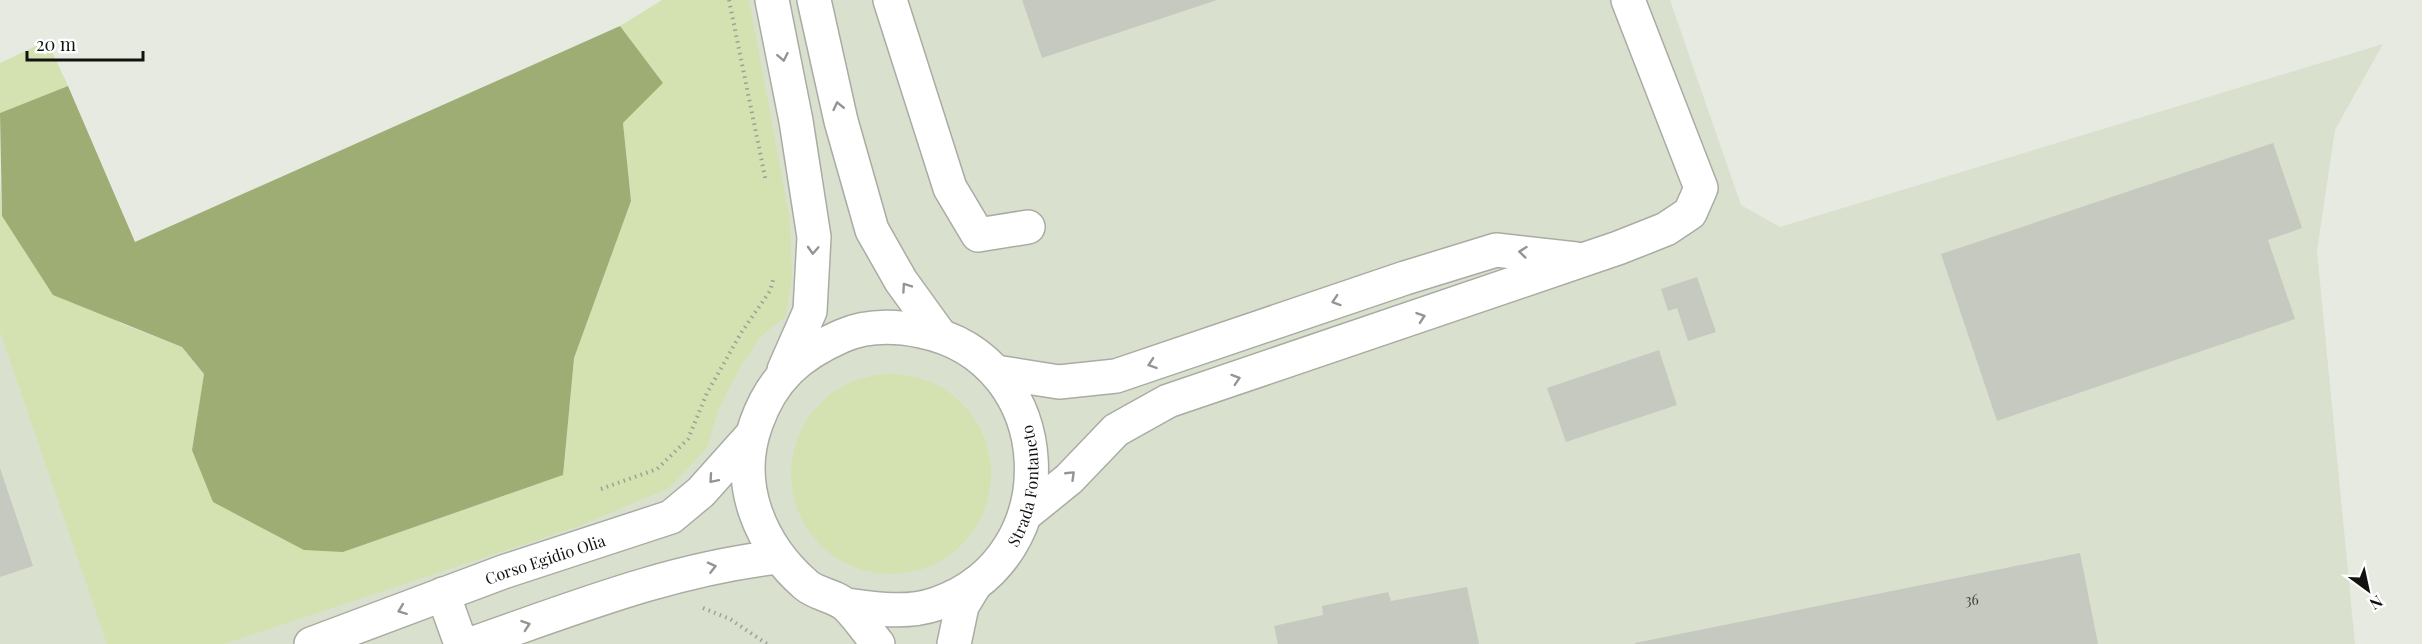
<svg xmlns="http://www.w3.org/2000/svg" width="2422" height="644" viewBox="0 0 2422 644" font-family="'Playfair Display',serif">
<rect width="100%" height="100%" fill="#e7eae0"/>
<polygon fill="#dae0ce" points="711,0 1670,0 1741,205 1780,227 2383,44 2335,130 2317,251 2355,644 0,644 0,319 114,633 439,518"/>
<g fill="#d3e2b0">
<polygon points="662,0 749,0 790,221 792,277 786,316 761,336 739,369 719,408 707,448 669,488 579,526 223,644 107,644 0,331 0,181 2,216 120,323 182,347 204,374 192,450 344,552 563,475 574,358 631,201 623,123 663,83 620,26"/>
<polygon points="47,41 68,86 0,113 0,63"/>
<circle cx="891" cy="474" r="100"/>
</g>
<polygon fill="#9dad74" points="620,26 663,83 623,123 631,201 574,358 563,475 343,552 304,550 213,502 192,450 204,374 182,347 53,295 2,216 0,113 68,86 135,242"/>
<g fill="#c6c9bf">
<polygon points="1022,0 1217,0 1042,58"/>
<polygon points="2273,143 2302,228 2268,240 2295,319 1997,421 1941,254"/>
<polygon points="1697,277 1716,332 1688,341 1677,308 1668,311 1661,289"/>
<polygon points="1659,350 1677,405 1566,442 1547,388"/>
<polygon points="0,468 33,566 0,577"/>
<polygon points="2080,553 2098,644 1635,644 1635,643"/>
<polygon points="1467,587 1479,644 1278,644 1274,626 1323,615 1322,606 1388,592 1391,601"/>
</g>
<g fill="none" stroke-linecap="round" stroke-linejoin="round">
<g stroke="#a9aca3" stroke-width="36">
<g id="minor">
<polyline points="772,0 796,121 814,237 810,311 784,370"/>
<polyline points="814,0 841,121 872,230 901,281 940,335"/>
<polyline points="890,0 950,188 978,235 1028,227"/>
<polyline points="996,372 1059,382 1116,376 1405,278 1496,250 1576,259"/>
<polyline points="1027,513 1069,479 1116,430 1168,401 1618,248 1666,229 1690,213 1701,188 1628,0"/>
<polyline points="443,594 461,644"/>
<path id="s1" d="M847 605C876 609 907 614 936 604 1070 559 1061 359 921 331 896 326 867 325 842 336 799 355 772 378 756 424 734 484 760 545 806 585 818 595 837 596 848 607 859 618 868 632 878 644"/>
<path id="s2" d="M311 644 503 572 671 517 701 492 752 435"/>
<path d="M471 644C572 609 671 569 778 557"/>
<polyline points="954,644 962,606 976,583"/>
</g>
</g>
<g stroke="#9da098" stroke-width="4" stroke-dasharray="1.5 4.5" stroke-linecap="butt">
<polyline points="729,0 766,182"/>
<polyline points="601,489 657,469 688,439 707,393 741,333 770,291 773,280"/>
<polyline points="703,608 730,619 767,644"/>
</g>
<use href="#minor" stroke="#fff" stroke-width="33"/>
</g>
<defs><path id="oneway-chevron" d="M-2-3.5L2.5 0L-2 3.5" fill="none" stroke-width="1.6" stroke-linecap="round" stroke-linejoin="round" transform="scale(1.5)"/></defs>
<g stroke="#949593">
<use href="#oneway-chevron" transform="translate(783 57) rotate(79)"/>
<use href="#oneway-chevron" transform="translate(838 106) rotate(-103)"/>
<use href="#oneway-chevron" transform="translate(813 250) rotate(93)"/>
<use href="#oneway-chevron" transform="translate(1523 252) rotate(-174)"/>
<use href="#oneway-chevron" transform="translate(906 287) rotate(-125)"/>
<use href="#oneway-chevron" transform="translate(1336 301) rotate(162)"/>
<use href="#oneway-chevron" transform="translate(1421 317) rotate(-19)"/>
<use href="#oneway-chevron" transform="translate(1152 364) rotate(161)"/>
<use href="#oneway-chevron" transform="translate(1236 379) rotate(-18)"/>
<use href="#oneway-chevron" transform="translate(1071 475) rotate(-44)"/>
<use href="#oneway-chevron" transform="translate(713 479) rotate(131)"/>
<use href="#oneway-chevron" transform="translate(712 567) rotate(-14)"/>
<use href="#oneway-chevron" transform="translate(402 610) rotate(159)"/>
<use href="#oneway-chevron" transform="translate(526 625) rotate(-19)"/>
</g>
<g text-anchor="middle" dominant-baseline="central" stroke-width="4.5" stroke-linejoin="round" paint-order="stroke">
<g font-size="14" fill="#3f403c">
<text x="1972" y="599">36</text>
</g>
<g font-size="16" fill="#121310" stroke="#fff">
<text stroke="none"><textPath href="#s1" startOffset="249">Strada Fontaneto</textPath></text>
<text stroke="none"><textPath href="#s2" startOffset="249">Corso Egidio Olia</textPath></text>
</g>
</g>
<g transform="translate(2368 590) rotate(147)" stroke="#ffffff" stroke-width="4.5" paint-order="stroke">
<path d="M0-4.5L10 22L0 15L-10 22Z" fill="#121310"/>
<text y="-9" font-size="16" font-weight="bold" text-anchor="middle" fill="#121310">N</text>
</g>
<path d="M27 51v9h116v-9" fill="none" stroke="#121310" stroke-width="3"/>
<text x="36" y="51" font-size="18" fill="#121310" stroke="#ffffff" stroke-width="4.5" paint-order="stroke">20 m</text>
</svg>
